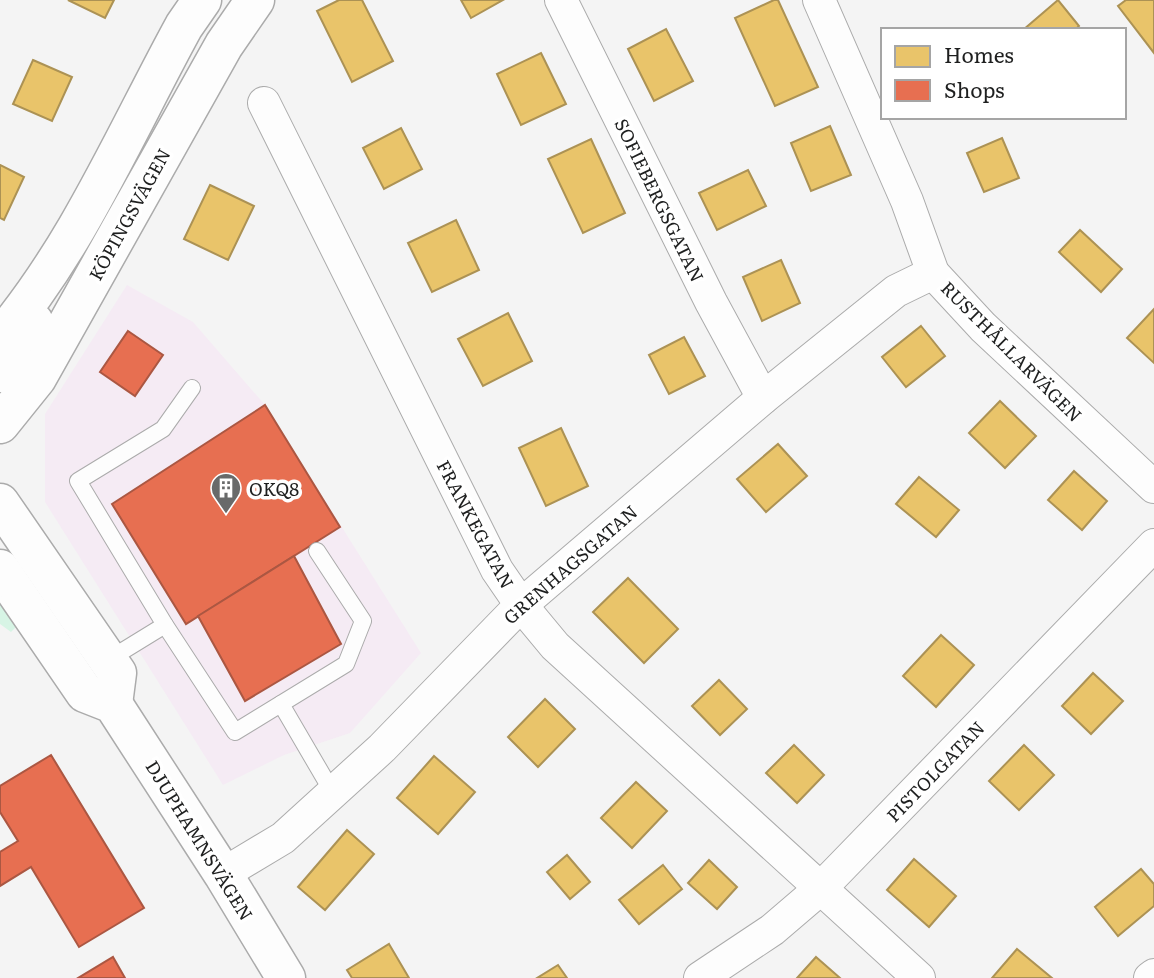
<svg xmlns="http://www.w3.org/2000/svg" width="1154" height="978" viewBox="0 0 1154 978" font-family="Literata,serif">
<rect width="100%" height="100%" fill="#f4f4f4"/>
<polygon fill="#f5ebf4" points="127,285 193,322 265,405 421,653 350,733 284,755 223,785 45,502 45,414"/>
<polygon fill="#d7f4e5" points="0,604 19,624 11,632 0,624"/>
<g fill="#e9c46a" stroke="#ac9254" stroke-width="2">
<polygon points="68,0 114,0 105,18"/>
<polygon points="339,0 362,0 393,61 352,82 317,11"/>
<polygon points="461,0 503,0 471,18"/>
<polygon points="774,0 778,0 818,87 775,106 735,18"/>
<polygon points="1058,0 1079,26 1075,30 1023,30"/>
<polygon points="1126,0 1154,0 1154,53 1118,6"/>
<polygon points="666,29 693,81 654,101 628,49"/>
<polygon points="541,53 566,104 521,125 497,74"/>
<polygon points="33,60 72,77 52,121 13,104"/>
<polygon points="830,126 851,175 811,191 791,143"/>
<polygon points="401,128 422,169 384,189 363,148"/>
<polygon points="1002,138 1019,178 984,192 967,153"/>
<polygon points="591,139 625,213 583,233 548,159"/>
<polygon points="0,165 24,177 4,220 0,218"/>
<polygon points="748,170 766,206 717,230 699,193"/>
<polygon points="210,185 254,206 228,260 184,239"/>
<polygon points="456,220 479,270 432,292 408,243"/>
<polygon points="1080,230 1122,269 1101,292 1059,252"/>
<polygon points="781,260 800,303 762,321 743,277"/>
<polygon points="1154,309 1154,363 1127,338"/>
<polygon points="508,313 532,361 483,386 458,339"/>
<polygon points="921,326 945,356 906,387 882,357"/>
<polygon points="684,337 705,376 669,394 649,355"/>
<polygon points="1000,401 1036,436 1005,468 969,433"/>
<polygon points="561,428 588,486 546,506 519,448"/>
<polygon points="778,444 807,476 766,512 737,479"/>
<polygon points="1074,471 1107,501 1082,530 1048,500"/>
<polygon points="919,477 959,510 936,537 896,504"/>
<polygon points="628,578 678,629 644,663 593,612"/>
<polygon points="941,635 974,665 936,707 903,676"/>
<polygon points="1093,673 1123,701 1091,734 1062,706"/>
<polygon points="719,680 747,709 720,735 692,706"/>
<polygon points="545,699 575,729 538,767 508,737"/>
<polygon points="794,745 824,775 797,803 766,773"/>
<polygon points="1024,745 1054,775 1019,810 989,781"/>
<polygon points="434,756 475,792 438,834 397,798"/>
<polygon points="636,782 667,811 632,848 601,818"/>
<polygon points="347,830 374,854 325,910 298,887"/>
<polygon points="567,855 590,882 570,899 547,872"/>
<polygon points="914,859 956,896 929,927 887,890"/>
<polygon points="709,860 737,887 717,909 688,883"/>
<polygon points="663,865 682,889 639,924 619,900"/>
<polygon points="1141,869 1154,884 1154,906 1118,936 1095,907"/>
<polygon points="389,944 409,978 352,978 347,970"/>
<polygon points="1017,949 1052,978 992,978"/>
<polygon points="816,957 840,978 797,978"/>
<polygon points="558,965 567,978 537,978"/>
</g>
<g fill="#e76f51" stroke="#ab5742" stroke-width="2">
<polygon points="128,331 163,355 135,396 100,372"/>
<polygon points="265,405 340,527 186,624 112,504"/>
<polygon points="294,556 341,644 245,701 198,616"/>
<polygon points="51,755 144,908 79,947 31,867 0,886 0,852 18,841 0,812 0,786"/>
<polygon points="113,957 125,978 78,978"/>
</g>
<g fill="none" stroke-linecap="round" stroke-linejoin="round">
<g stroke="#ababab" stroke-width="18">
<g id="service">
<polyline points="192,388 163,429 78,481 165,625 235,732 346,664 363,621 317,551"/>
<polyline points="108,660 165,625"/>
<polyline points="281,704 333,793"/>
</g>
</g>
<g stroke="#ababab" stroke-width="34">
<g id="minor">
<polyline points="561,0 711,302 763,398"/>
<polyline points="819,0 907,201 933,273 983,327 1154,487"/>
<polyline points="264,103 497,570 521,605 555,646 919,978"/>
<polyline points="223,874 283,838 382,748 521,605 763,398 896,291 933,273"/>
<polyline points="700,978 772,930 820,889 1154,545"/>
<polyline points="1150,978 1154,975"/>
</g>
</g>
<g stroke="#ababab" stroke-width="41">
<g id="tertiary">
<polyline points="0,503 117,673 113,704"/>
<polyline points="0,569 85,693 113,704 223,874 286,978"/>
</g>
</g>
<g stroke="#ababab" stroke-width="41">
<g id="secondary">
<path d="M0 338C78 246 126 132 184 26L202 0"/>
<polyline points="0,373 34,322"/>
<polyline points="0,424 37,378 224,45 255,0"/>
<polyline points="0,575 6,578"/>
</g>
</g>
<use href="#service" stroke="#fdfdfd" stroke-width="16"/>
<use href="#minor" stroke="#fdfdfd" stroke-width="32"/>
<use href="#tertiary" stroke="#fdfdfd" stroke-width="38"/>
<use href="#secondary" stroke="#fdfdfd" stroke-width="38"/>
</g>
<defs>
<g id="building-pin" transform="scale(1.575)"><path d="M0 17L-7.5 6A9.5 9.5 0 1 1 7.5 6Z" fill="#696a6a" stroke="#fff"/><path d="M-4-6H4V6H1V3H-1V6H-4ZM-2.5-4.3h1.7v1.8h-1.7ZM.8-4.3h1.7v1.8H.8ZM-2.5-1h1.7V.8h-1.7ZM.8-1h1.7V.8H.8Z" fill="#fff"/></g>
</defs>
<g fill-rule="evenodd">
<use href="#building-pin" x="226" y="488"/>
</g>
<g text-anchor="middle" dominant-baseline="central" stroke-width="7" stroke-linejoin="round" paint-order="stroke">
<g font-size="18" fill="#1e1f1f" stroke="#fff">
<text transform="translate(660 200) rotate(64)">SOFIEBERGSGATAN</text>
<text transform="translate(129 214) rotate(-61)">KÖPINGSVÄGEN</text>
<text transform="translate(1012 351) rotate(45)">RUSTHÅLLARVÄGEN</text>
<text transform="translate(476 524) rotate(62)">FRANKEGATAN</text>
<text transform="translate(570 564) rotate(-41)">GRENHAGSGATAN</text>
<text transform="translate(935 771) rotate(-46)">PISTOLGATAN</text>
<text transform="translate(200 840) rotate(58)">DJUPHAMNSVÄGEN</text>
</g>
<g font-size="18" fill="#1e1f1f" stroke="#fff" text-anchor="start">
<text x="249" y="488">OKQ8</text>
</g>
</g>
<rect x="881" y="28" width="245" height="91" fill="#ffffff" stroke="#a5a5a5" stroke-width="2"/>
<rect x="895" y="46" width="35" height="21" fill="#e9c46a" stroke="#a5a5a5" stroke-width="2"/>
<text x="944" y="63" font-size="21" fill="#1e1f1f">Homes</text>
<rect x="895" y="80" width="35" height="21" fill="#e76f51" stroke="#a5a5a5" stroke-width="2"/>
<text x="944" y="98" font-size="21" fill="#1e1f1f">Shops</text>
</svg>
